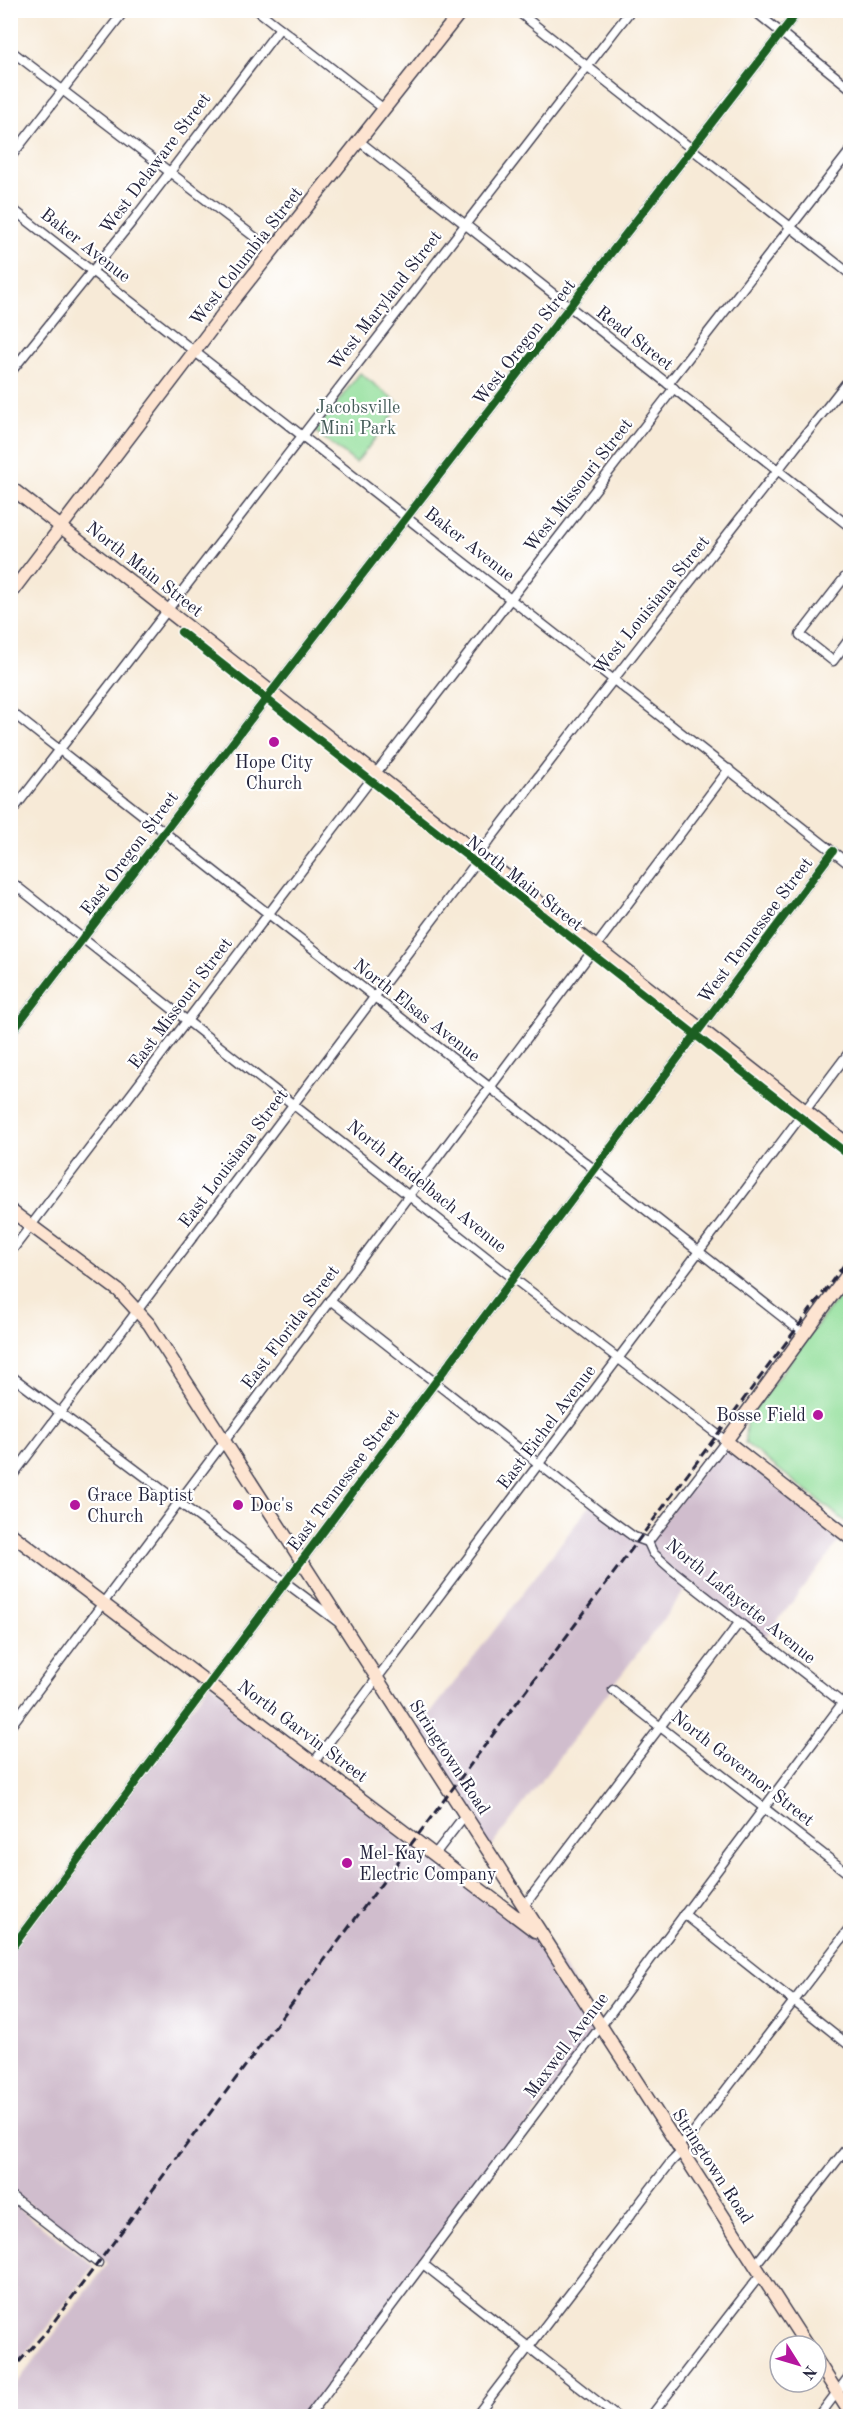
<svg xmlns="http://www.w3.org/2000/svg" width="861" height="2427" font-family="'Old Standard TT',serif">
  <rect width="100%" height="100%" fill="#fff"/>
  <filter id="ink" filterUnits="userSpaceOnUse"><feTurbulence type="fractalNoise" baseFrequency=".0167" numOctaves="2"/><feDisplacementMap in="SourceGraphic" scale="12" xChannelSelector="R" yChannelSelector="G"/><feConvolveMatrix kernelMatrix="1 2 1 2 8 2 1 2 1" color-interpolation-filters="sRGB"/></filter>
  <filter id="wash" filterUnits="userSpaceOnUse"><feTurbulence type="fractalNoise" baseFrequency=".008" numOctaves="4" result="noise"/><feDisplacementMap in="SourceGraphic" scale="24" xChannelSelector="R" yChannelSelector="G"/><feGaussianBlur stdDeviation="1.35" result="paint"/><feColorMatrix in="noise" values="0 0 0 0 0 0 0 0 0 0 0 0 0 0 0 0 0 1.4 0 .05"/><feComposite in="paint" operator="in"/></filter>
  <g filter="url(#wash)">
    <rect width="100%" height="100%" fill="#f7ead7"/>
    <g fill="#d0bdcd">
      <polygon points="726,1441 845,1534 762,1641 690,1584 488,1851 414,1735 591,1504 648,1541"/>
      <polygon points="210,1683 420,1833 544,1937 601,2026 309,2416 11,2416 10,2392 108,2263 11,2191 11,1950"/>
      <polygon points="10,2202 94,2266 11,2374 10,2374"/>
    </g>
    <g fill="#93df9b" stroke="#5a806b" stroke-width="1.5">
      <polygon points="360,373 401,405 356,463 315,431"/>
      <polygon points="850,1281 850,1525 745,1443 746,1420"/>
    </g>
  </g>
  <g filter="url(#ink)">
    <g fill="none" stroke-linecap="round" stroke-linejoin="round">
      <defs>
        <g id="street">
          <polyline points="257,10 384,109"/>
          <polyline points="516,10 850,274"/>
          <polyline points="753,10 850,88"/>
          <polyline points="10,50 273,251"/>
          <polyline points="359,141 850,527"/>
          <polyline points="10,158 125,10"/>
          <polyline points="10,207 850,865"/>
          <polyline points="10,373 131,223 280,28"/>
          <polyline points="668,384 850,151"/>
          <polyline points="850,576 845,577 800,635 833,661 850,638"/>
          <polyline points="10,711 804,1334"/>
          <polyline points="10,814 631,10"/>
          <polyline points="479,854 574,730 850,378"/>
          <polyline points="10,881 513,1278 726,1441 648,1542"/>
          <polyline points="10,1034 266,699 799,10"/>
          <polyline points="10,1253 376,773 674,388"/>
          <polyline points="330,1300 600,1512 634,1537 648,1542"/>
          <polyline points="10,1375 338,1622"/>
          <polyline points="10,1479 481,856"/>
          <polyline points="648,1542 653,1553 671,1569 850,1709"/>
          <polyline points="613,1690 850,1875"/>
          <polyline points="10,1727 729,769"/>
          <polyline points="314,1762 850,1051"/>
          <polyline points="435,1854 465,1815"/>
          <polyline points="524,1906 739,1623"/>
          <polyline points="684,1914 850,2046"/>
          <polyline points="10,1950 833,851"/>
          <polyline points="678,2144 689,2138 850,1928"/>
          <polyline points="10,2195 98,2263"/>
          <polyline points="423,2264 616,2416"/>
          <polyline points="755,2265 850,2144"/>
          <polyline points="309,2416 850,1693"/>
          <polyline points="476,2416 671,2162 680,2153 686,2157"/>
          <polyline points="651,2416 761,2274"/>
          <polyline points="819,2416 850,2375"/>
        </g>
        <g id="secondary">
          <polyline points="10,487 850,1146"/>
          <polyline points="10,594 232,302 462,10"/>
          <polyline points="10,1210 119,1291 149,1324 807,2346"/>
          <polyline points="850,1271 726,1441 850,1538"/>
          <polyline points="10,1533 535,1931"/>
          <polyline points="816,2359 850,2413"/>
        </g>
      </defs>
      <use href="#street" stroke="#424052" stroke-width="11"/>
      <use href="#secondary" stroke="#424052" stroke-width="15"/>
      <use href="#street" stroke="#fff" stroke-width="8"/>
      <use href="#secondary" stroke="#fde4d1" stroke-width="12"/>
      <polyline stroke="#22223b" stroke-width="3" stroke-dasharray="9 4.5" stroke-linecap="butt" points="10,2372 46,2332 98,2263 850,1257"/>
      <defs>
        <g id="cycleway">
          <polyline points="181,632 850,1156"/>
          <polyline points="10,1034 266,699 799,10"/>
          <polyline points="10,1950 833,851"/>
        </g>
      </defs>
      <use href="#cycleway" stroke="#fff" stroke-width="11"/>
      <use href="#cycleway" stroke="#1b5e20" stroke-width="8"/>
    </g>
  </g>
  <g fill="#b5179e" stroke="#fff" stroke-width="2">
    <circle cx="274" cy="742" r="6"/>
    <circle cx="818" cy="1415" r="6"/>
    <circle cx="75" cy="1505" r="6"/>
    <circle cx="238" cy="1505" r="6"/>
    <circle cx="347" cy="1863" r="6"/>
  </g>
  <g text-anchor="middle" stroke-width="4.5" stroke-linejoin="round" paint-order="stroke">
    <g font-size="18" fill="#22223b" stroke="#fff">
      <text transform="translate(155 163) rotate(-53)" y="6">West Delaware Street</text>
      <text transform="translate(86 245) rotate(38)" y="6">Baker Avenue</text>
      <text transform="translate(246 256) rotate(-52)" y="6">West Columbia Street</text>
      <text transform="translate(385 300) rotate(-52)" y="6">West Maryland Street</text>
      <text transform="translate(635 338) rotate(38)" y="6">Read Street</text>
      <text transform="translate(524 342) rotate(-52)" y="6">West Oregon Street</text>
      <text transform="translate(578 485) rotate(-52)" y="6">West Missouri Street</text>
      <text transform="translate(470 544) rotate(38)" y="6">Baker Avenue</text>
      <text transform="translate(145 569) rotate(38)" y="6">North Main Street</text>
      <text transform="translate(651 605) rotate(-51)" y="6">West Louisiana Street</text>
      <text transform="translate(129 853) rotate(-53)" y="6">East Oregon Street</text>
      <text transform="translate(525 883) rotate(38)" y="6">North Main Street</text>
      <text transform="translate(755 930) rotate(-53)" y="6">West Tennessee Street</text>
      <text transform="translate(180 1003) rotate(-53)" y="6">East Missouri Street</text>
      <text transform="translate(417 1010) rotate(38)" y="6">North Elsas Avenue</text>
      <text transform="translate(233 1158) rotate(-53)" y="6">East Louisiana Street</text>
      <text transform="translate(427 1186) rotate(39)" y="6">North Heidelbach Avenue</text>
      <text transform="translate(290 1327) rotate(-53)" y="6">East Florida Street</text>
      <text transform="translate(546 1427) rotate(-53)" y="6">East Eichel Avenue</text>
      <text transform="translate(343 1480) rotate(-53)" y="6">East Tennessee Street</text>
      <text transform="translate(741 1601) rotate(39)" y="6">North Lafayette Avenue</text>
      <text transform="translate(303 1731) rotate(37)" y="6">North Garvin Street</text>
      <text transform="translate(450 1757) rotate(57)" y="6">Stringtown Road</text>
      <text transform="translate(743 1768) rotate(38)" y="6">North Governor Street</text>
      <text transform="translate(566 2045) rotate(-53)" y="6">Maxwell Avenue</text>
      <text transform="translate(713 2166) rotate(57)" y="6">Stringtown Road</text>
    </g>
    <g font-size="18" fill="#445b58" stroke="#fff">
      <text x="358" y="413">Jacobsville<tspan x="358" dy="21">Mini Park</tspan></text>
    </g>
    <g font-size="18" fill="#22223b" stroke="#fff" text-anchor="start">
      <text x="274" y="768" text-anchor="middle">Hope City<tspan x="274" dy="21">Church</tspan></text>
      <text x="806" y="1421" text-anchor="end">Bosse Field</text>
      <text x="87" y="1501">Grace Baptist<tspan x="87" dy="21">Church</tspan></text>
      <text x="250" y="1511">Doc's</text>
      <text x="359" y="1859">Mel-Kay<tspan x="359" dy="21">Electric Company</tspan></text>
    </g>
  </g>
  <rect width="861" height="2427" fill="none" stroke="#fff" stroke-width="36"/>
  <g transform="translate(798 2364) rotate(127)"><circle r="28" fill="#ffffff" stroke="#a7a7b1" stroke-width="1.5"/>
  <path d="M0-4.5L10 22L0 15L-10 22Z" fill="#b5179e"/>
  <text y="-9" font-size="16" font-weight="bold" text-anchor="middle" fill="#22223b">N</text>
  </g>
</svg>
